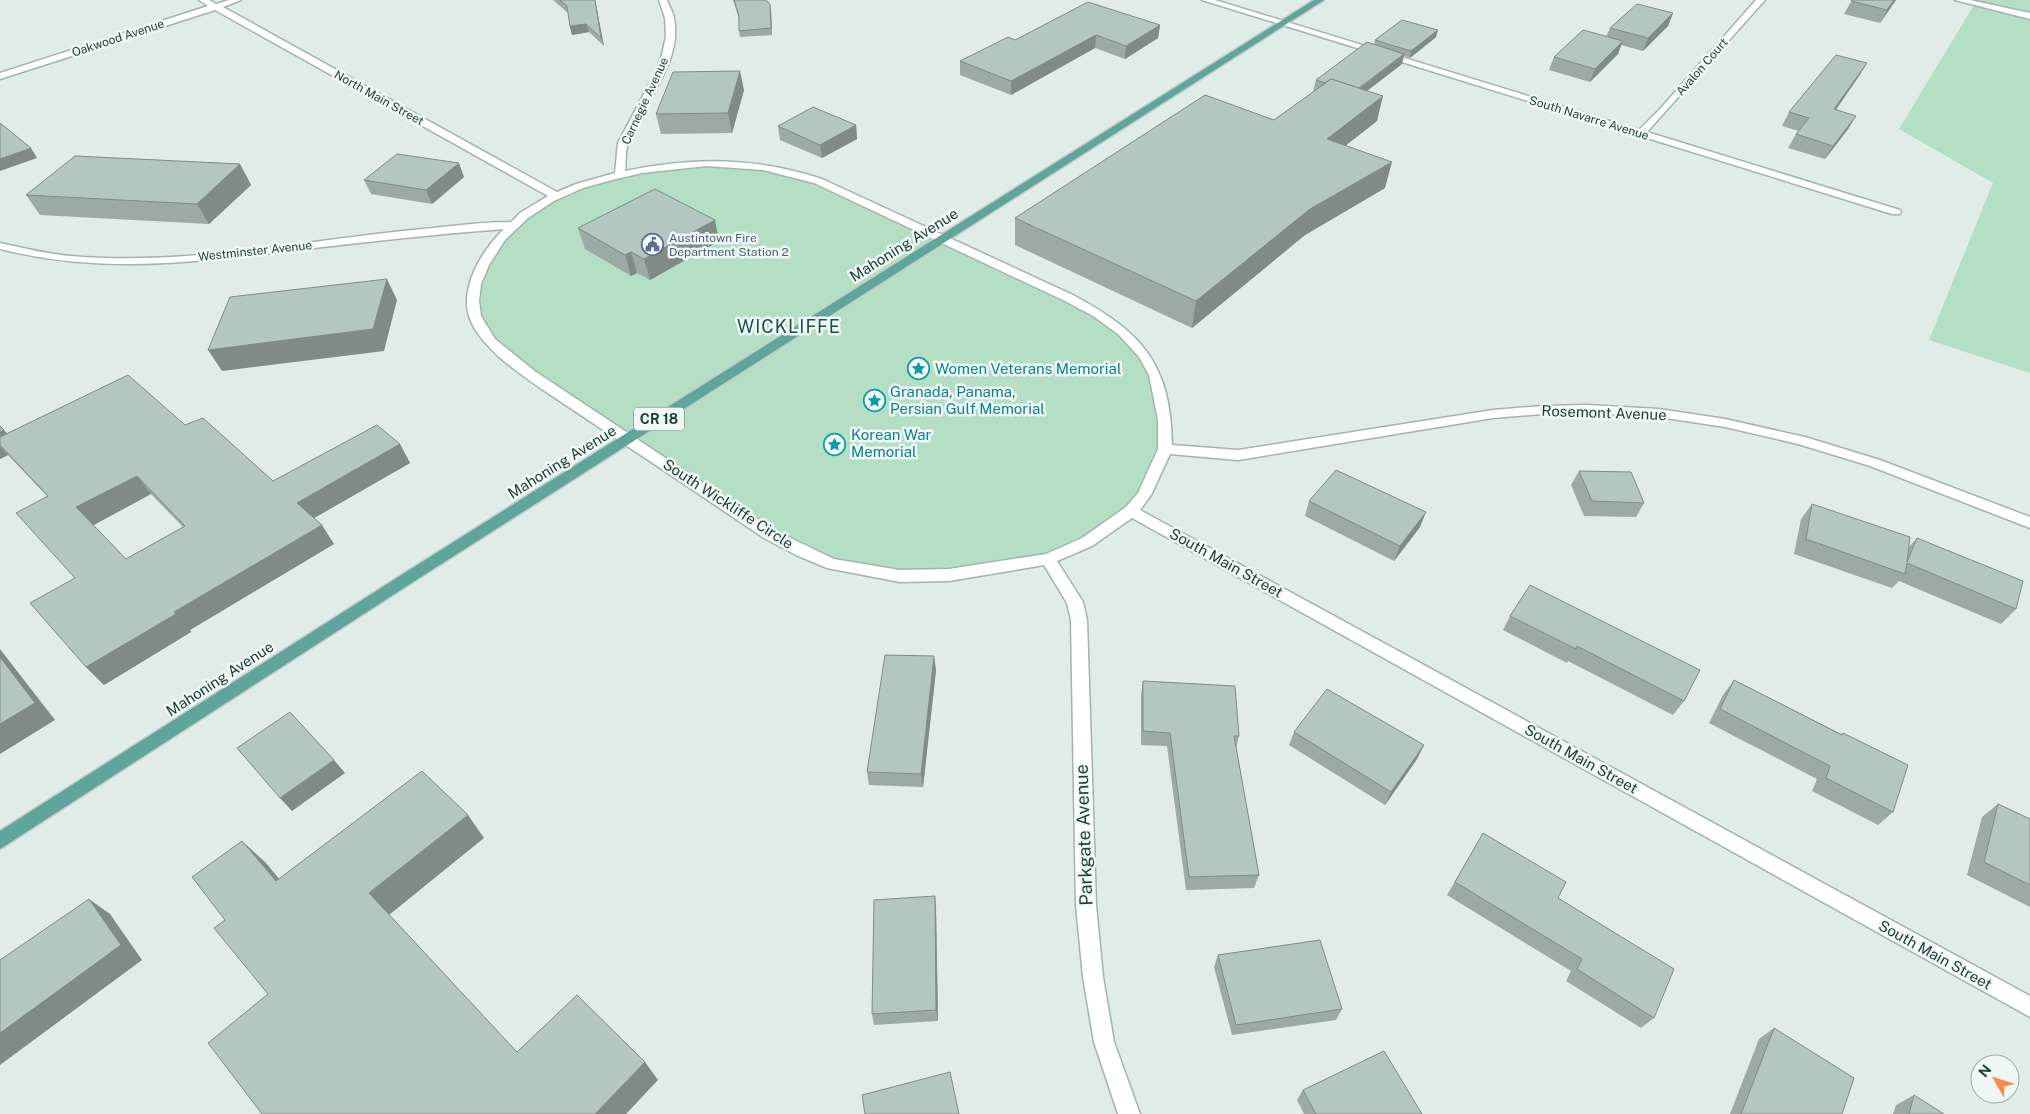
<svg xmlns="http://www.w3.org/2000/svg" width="2030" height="1114" font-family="'Public Sans',sans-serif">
  <rect width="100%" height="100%" fill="#dfece7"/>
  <g fill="#b5dfc5">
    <polygon points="1977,0 2030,0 2030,373 1929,340 1993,183 1899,129"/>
    <polygon points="706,163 789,171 1069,298 1122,331 1155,375 1165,449 1131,511 1048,559 900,576 801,551 531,375 478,325 476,280 488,256 541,203 620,173"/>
  </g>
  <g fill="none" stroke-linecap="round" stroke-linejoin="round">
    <defs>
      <g id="minor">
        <path d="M199,0H209L216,4L229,0H241L223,7L557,192L576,184L615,173L618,143L655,73L662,55L666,36L665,18L659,0H667C669,6 673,12 674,18C683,65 641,103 628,144C625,152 626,162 625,171C694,157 755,157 822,179L1073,295C1142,332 1171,364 1172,445L1238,450L1493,410L1543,406L1587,405L1659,409L1725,419L1805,437L1880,460L2030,517V528L1870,466L1798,444L1725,427L1659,417L1587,413L1543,414L1493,418L1238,460L1170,454L1151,495L1140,510L2030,996V1017L1132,518L1092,546L1057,561L1083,602L1087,620L1096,905L1103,977L1114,1042L1140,1114H1118L1094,1042L1083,977L1076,905L1071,620L1067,603L1044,565L949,581L900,582L827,568L796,555L764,538C708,500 653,463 597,426C564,403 528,382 498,356C487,345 474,332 469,316C460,286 483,249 504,229C435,234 366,242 297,250C193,262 104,275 0,249V243C23,248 47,254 71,256C182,266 302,241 413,230C445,227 479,222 511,222L520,213L548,196L215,10L0,79V73L208,6ZM706,166L763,170L814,183L1065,301L1093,316L1118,334L1139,357L1149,375L1158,420V449L1138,493L1126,507L1082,538L1046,554L949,569L900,570L834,559L774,530L536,372L495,339L481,316L479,301L481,284L489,265L505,240L528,218L554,201L583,188L612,180L642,173Z"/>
        <polygon points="1202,0 1215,0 1639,130 1660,109 1756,0 1765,0 1647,132 1900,210 1901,212 1900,214 1892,214"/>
        <polygon points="1955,0 1970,0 2030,13 2030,19"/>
      </g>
      <polygon id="primary" points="1314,0 1324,0 413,582 0,849 0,831 403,574"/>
    </defs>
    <use href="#minor" stroke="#a1b4af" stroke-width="3"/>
    <use href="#primary" stroke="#c0c9c7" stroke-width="3"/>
    <use href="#minor" fill="#fff" fill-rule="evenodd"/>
    <use href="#primary" fill="#5fa59a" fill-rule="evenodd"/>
  </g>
  <g fill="#9baaa5" fill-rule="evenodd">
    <polygon points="553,0 595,0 604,46 589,32 572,35 570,26 568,13"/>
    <polygon points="733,0 766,0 770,4 771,11 772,35 740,37 739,31 739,19"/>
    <polygon points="1852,0 1896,0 1880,23 1844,14"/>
    <polygon points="1673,13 1668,26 1643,51 1621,45 1618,54 1590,82 1549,70 1554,57 1606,37 1610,28"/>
    <polygon points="1160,25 1158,38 1125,59 1095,48 1011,95 960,75 960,61 1015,40"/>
    <polygon points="1436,37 1410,58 1404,56 1402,64 1367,91 1377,121 1346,145 1385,188 1305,235 1192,328 1015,245 1015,218 1274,120 1314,91 1313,91 1316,80 1374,44 1375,40"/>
    <polygon points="1867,63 1859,76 1836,110 1856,116 1848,129 1825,159 1788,148 1796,134 1799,131 1782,126 1789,112"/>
    <polygon points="744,90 732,133 661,134 656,114"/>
    <polygon points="856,125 857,139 822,158 780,140 778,126"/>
    <polygon points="240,164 251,185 209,224 40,215 26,195"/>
    <polygon points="464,177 432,204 371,194 364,180"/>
    <polygon points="578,228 719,241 650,280 637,273 631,276 585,249"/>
    <path d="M185,425L273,481L400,444L410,463L314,518L334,544L190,630L191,632L104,685L86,667L75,578L47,496L8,455L0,459V426L7,434ZM151,494L183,527L126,559L93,525Z"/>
    <polygon points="1579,471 1644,503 1636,517 1584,516 1571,485"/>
    <polygon points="1309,501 1420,527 1394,561 1305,516"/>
    <polygon points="1812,504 1908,548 1917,538 2016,609 2001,624 1899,581 1892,588 1794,554 1801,519"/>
    <polygon points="1530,585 1684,701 1673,715 1568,661 1567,663 1503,630 1510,616"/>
    <polygon points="936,670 923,787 869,785 867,772"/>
    <polygon points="1734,680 1841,734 1843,733 1893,812 1878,825 1812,791 1817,779 1709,723 1723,695"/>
    <polygon points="1143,681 1239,736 1236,748 1259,875 1254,888 1186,890 1167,746 1141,745 1141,695"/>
    <polygon points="1294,732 1424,745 1417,759 1385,805 1289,745"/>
    <polygon points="1998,804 2030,819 2030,907 1967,875 1982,817"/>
    <polygon points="1483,833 1558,898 1654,1018 1641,1028 1566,981 1571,971 1447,895"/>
    <polygon points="936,908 938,1021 874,1025 872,1014"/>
    <polygon points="1218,955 1342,1009 1336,1020 1232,1035 1214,967"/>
    <polygon points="1774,1028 1842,1114 1730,1114 1759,1039"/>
    <polygon points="1303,1090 1422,1114 1304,1114 1297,1100"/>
    <polygon points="1914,1095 1944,1114 1893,1114 1896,1105"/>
  </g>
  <g fill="#7e8b86">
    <polygon points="595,0 604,46 601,38"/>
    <polygon points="1894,0 1896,0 1880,23 1887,10"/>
    <polygon points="770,4 771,11 772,35 771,28"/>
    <polygon points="1673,13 1668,26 1643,51 1648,38"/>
    <polygon points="586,24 589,32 572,35 570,26"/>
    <polygon points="1160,25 1158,38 1125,59 1126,46"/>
    <polygon points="1438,30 1436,37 1410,58 1411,51"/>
    <polygon points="1096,35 1095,48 1011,95 1011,81"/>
    <polygon points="1623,41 1618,54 1590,82 1595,69"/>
    <polygon points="1404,54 1402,64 1351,103 1354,93"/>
    <polygon points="1867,63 1859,76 1826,123 1834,109"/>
    <polygon points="740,71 744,90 732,133 728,113"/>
    <polygon points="1383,96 1377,121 1322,164 1327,139"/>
    <polygon points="1856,116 1848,129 1825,159 1833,146"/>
    <polygon points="856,125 857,139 822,158 820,145"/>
    <polygon points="31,148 37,158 0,171 0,159"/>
    <polygon points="1392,162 1385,188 1305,235 1192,328 1196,301 1310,209"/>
    <polygon points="459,163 464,177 432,204 426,190"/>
    <polygon points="240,164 251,185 209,224 197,204"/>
    <polygon points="715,220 719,241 650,280 644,259"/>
    <polygon points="631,252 637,273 631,276 625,255"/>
    <polygon points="387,279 397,300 384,351 222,371 208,350"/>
    <polygon points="4,430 20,449 0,445 0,432"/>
    <polygon points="400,444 410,463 309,521 297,503"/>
    <polygon points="0,446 8,455 0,459"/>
    <polygon points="137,476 151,494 92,526 76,507"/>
    <polygon points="1426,512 1420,527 1394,561 1400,546"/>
    <polygon points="322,525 334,544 190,630 191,632 104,685 86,667 174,612"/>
    <polygon points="0,649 55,720 0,754"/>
    <polygon points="934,656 936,670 923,787 921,774"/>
    <polygon points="1424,745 1417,759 1385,805 1391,792"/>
    <polygon points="334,760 345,773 292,811 280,798"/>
    <polygon points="468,815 484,838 389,915 369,893"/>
    <polygon points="242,841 266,863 299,903 276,881"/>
    <polygon points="935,896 936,908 938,1021 936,1010"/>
    <polygon points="89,899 110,914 142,960 0,1065 0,1033"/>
    <polygon points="645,1062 658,1080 626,1114 595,1114"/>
  </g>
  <g fill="#b4c6c0" stroke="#7e8b86" fill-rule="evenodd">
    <polygon points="560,0 595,0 601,38 586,24 570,26 567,6"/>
    <polygon points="734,0 766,0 770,4 771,28 739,31 739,16"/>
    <polygon points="1852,0 1894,0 1887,10 1851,1"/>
    <polygon points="1088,2 1160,25 1126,46 1096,35 1011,81 960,61 1008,37 1015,40"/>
    <polygon points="1637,4 1673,13 1648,38 1610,28"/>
    <polygon points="1402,20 1438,30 1411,51 1375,40"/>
    <polygon points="1583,30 1623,41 1595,69 1554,57"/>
    <polygon points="1367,42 1404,54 1359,88 1331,79 1325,83 1316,80"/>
    <polygon points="1836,55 1867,63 1834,109 1856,116 1833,146 1796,134 1809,118 1789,112"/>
    <polygon points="740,71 728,113 656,114 673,72"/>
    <polygon points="1331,79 1383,96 1327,139 1392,162 1310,209 1196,301 1015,218 1205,95 1274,120"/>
    <polygon points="813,107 856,125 820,145 778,126"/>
    <polygon points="0,123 31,148 0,159"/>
    <polygon points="397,154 459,163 426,190 364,180"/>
    <polygon points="75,156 240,164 197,204 26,195"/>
    <polygon points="655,189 715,220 644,259 631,252 625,255 578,228"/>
    <polygon points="387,279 373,329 208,350 230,297"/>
    <path d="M128,375L185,425L203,418L273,481L377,425L400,444L297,503L322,525L174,612L176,614L86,667L30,603L75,578L16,513L48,496L0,445V437ZM137,476L185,526L126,559L76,507Z"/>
    <polygon points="0,426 4,430 0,432"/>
    <polygon points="1336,470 1426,512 1400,546 1309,501"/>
    <polygon points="1579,471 1631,472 1644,503 1592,501"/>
    <polygon points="1812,504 1910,537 1907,562 1917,538 2023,581 2016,609 1907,563 1905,574 1806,539"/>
    <polygon points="1530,585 1700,670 1684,701 1577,646 1576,649 1510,616"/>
    <polygon points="885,655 934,656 921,774 867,772"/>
    <polygon points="0,657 35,703 0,724"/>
    <polygon points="1734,680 1842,735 1843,733 1908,765 1893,812 1826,778 1830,766 1720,709"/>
    <polygon points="1143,681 1235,686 1239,736 1234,736 1259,875 1189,877 1170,733 1143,731"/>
    <polygon points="1327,689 1424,745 1391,792 1294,732"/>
    <polygon points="290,712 334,760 280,798 237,748"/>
    <polygon points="422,771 468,815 369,893 517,1052 577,995 645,1062 595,1114 262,1114 208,1043 268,994 214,928 225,920 192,877 242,841 276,881"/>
    <polygon points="1998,804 2030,819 2030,885 1984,862"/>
    <polygon points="1483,833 1566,882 1558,898 1674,969 1654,1018 1577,969 1582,959 1455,882"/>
    <polygon points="935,896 936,1010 872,1014 874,900"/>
    <polygon points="89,899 121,945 0,1033 0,960"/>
    <polygon points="1320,940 1342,1009 1236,1025 1218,955"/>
    <polygon points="1774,1028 1854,1078 1842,1114 1741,1114"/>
    <polygon points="1384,1051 1422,1114 1316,1114 1303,1090"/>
    <polygon points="950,1072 959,1114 865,1114 862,1095"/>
    <polygon points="1914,1095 1944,1114 1909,1114"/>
  </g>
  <defs>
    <symbol id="civic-ring" viewBox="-11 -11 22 22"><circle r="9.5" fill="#eff8f5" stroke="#5c6f8a" stroke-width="1.5"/><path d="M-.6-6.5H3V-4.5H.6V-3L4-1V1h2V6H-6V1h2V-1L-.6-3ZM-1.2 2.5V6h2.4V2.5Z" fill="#5c6f8a"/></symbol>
    <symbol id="sight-ring" viewBox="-11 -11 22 22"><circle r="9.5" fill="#eff8f5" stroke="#0f9aa8" stroke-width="1.5"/><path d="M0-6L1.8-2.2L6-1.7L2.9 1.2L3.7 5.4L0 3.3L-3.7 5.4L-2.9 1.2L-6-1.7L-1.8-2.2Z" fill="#0f9aa8"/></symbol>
  </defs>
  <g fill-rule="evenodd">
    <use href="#civic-ring" x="640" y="232" width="25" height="25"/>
    <use href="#sight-ring" x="906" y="356" width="25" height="25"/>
    <use href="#sight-ring" x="862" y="388" width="25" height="25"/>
    <use href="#sight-ring" x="822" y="432" width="25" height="25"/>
  </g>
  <g text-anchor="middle" stroke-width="5" stroke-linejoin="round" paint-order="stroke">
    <g font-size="12" fill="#1e3d38" stroke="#eff8f5">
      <text transform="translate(118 38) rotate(-18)" y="4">Oakwood Avenue</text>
      <text transform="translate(1702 67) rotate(-49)" y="4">Avalon Court</text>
      <text transform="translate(379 98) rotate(29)" y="4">North Main Street</text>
      <text transform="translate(645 101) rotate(-65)" y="4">Carnegie Avenue</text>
      <text transform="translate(1589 118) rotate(17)" y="4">South Navarre Avenue</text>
      <text transform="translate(255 251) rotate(-6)" y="4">Westminster Avenue</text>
    </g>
    <g font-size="12" fill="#4e5e75" stroke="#eff8f5" text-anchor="start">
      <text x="669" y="242">Austintown Fire<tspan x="669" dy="14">Department Station 2</tspan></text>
    </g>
    <rect fill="#eff8f5" stroke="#5d7571" stroke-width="1" x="634" y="407.5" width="50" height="23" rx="4"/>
    <g font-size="14" font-weight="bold" fill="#1e3d38">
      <text x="659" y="424">CR 18</text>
    </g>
    <g font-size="15" fill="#1e3d38" stroke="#eff8f5">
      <text transform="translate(904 245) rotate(-32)" y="5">Mahoning Avenue</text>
      <text transform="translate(1604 413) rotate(2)" y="5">Rosemont Avenue</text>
      <text transform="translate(562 462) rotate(-32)" y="5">Mahoning Avenue</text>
      <text transform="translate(728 504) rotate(33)" y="5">South Wickliffe Circle</text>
      <text transform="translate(1226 563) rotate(29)" y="5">South Main Street</text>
      <text transform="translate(220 679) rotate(-33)" y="5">Mahoning Avenue</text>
      <text transform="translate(1581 759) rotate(29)" y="5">South Main Street</text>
      <text transform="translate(1935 955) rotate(29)" y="5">South Main Street</text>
    </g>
    <g font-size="15" fill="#0d838f" stroke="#eff8f5" text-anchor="start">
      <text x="935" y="374">Women Veterans Memorial</text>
      <text x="890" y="397">Granada, Panama,<tspan x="890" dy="17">Persian Gulf Memorial</tspan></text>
      <text x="851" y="440">Korean War<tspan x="851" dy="17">Memorial</tspan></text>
    </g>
    <g font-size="18" letter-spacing="1" fill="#195049" stroke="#eff8f5">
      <text x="789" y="333">WICKLIFFE</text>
    </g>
    <g font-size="18" fill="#1e3d38" stroke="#eff8f5">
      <text transform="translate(1084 835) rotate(-92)" y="6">Parkgate Avenue</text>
    </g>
  </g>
  <g transform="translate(1995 1079) rotate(309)"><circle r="24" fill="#eff8f5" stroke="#9bada9"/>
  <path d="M0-4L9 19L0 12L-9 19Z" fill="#fe894a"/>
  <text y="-8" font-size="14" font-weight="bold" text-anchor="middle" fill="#1e3d38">N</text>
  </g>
</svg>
